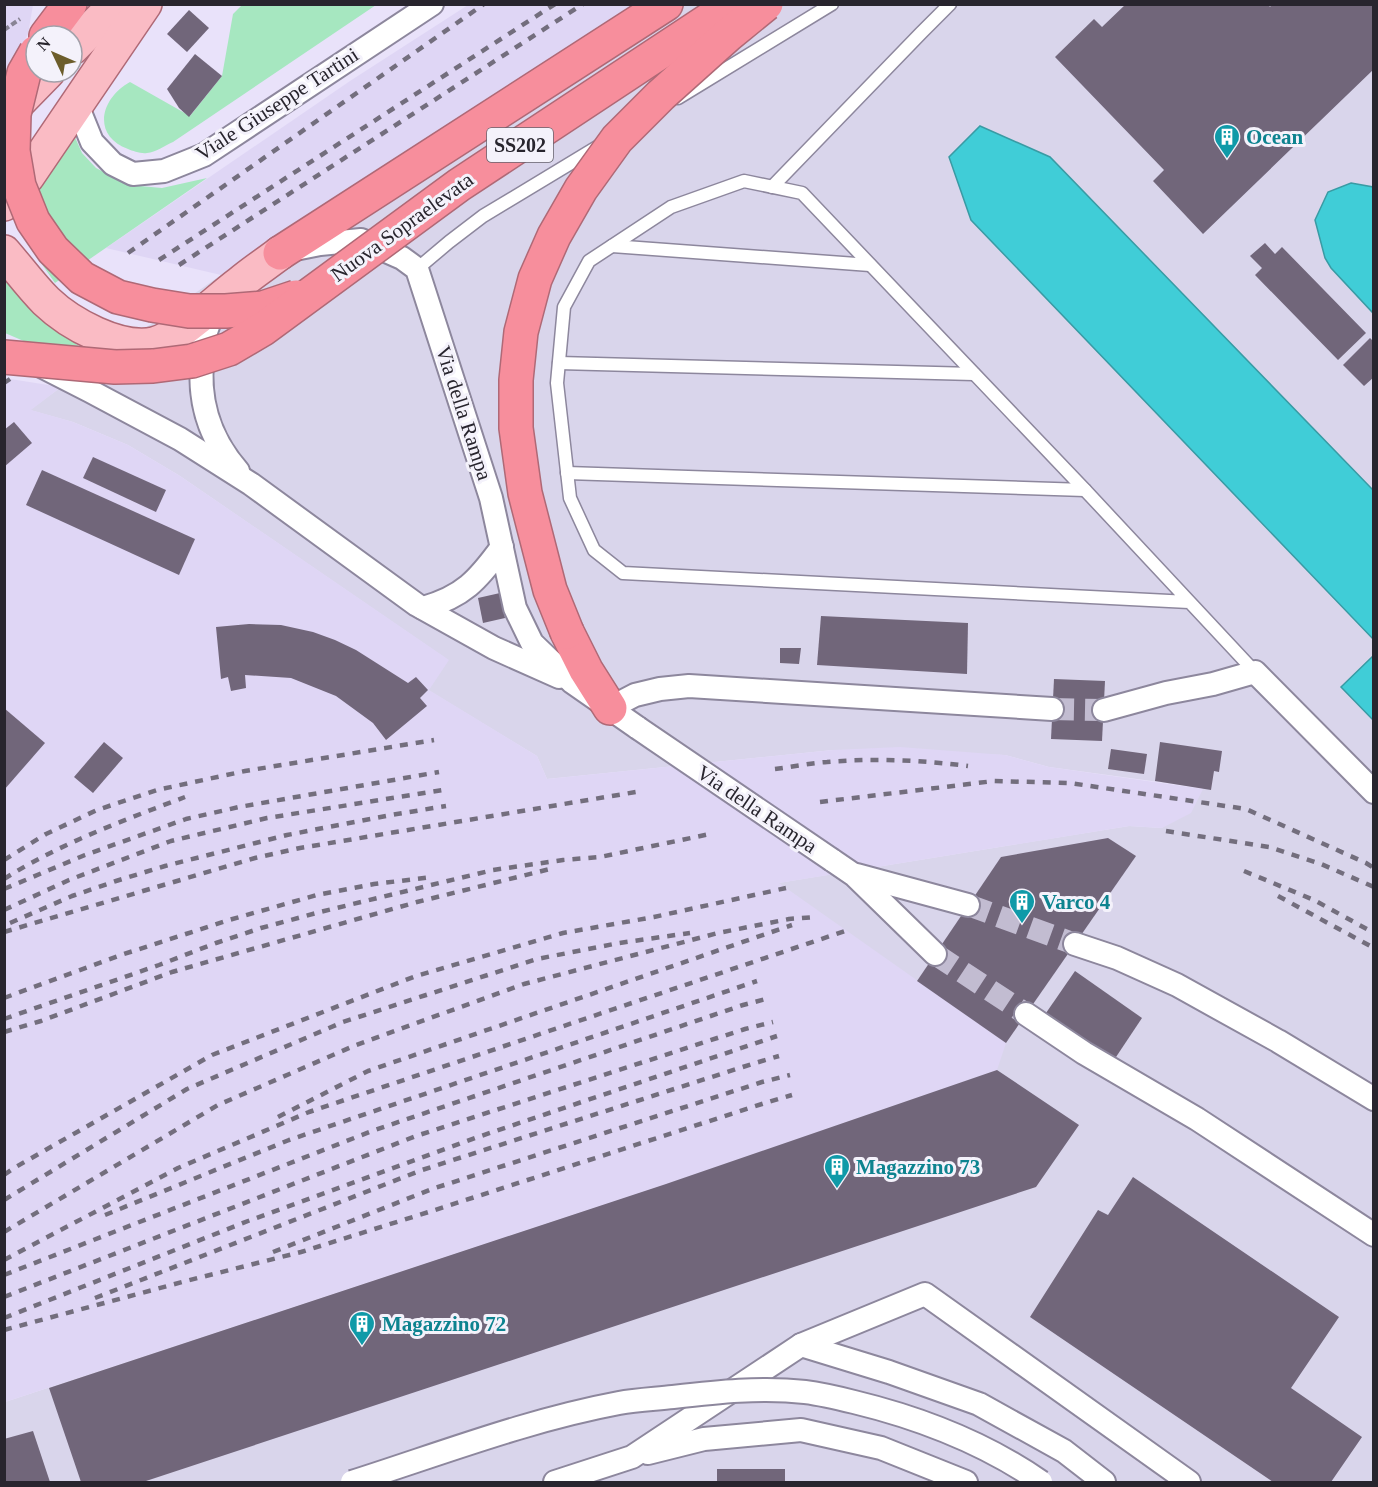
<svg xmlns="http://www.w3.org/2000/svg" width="1378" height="1487" font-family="'Times New Roman',serif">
  <rect width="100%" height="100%" fill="#e9e2fa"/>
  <polygon fill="#d9d5eb" points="635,5 1373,5 1373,187 1351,183 1325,259 1331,268 1374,313 1373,656 1341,687 1374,720 1373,1482 5,1482 5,1402 666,1184 845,931 778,883 1129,826 1162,828 1203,788 1049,767 1005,755 833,750 547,779 537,756 428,690 448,660 180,476 128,445 73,422 30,410 61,387 221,275"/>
  <g fill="#dfd6f5">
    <polygon points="5,5 33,5 28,34 13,63 5,71"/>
    <polygon points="468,5 635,5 221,275 106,248 350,81"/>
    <polygon points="4,378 61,387 31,410 73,422 128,445 180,476 449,660 429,690 537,756 547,779 833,750 900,747 1005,755 1049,767 1203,789 1191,813 1162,828 1129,826 779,883 1006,1043 997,1070 666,1184 5,1402"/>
  </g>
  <g fill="#a6e7c0">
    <path d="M242,5H376L173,142C164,146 156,152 147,153C141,154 133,151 128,149C91,135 101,98 130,82L190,116L222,76L233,14Z"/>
    <polygon points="74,135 82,153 96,168 129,185 162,188 207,178 55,283 41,263 34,244 28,202"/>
    <polygon points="4,277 44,321 80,347 96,353 40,348 5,333"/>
  </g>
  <g fill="#40cdd7" stroke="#399ba4" stroke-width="1.5">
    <polygon points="980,126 1050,157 1373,490 1373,639 971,220 949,157"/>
    <polygon points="1351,183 1373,187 1373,313 1331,268 1325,258 1315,220 1328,192"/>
    <polygon points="1373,656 1373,720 1341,687"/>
  </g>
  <g fill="#71667a">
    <polygon points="1126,4 1268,4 1270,7 1272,4 1374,4 1374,69 1203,234 1153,181 1164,170 1055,57 1094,19 1102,27"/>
    <polygon points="189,10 209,28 187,52 167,34"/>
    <polygon points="195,54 222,76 189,117 179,108 167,89"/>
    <polygon points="1265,243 1275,254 1282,247 1366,333 1338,360 1255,275 1262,268 1250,256"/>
    <polygon points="1370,338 1374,342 1374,377 1364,386 1343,365"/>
    <polygon points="14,422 32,443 4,467 4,430"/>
    <polygon points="93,457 166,490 156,512 83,478"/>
    <polygon points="42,470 195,539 179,575 26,505"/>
    <polygon points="500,593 505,618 483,623 478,598"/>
    <polygon points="821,616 968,623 967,674 817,665"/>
    <polygon points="249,624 281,625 313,632 335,640 356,650 408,683 416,677 428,690 420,698 427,706 386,740 373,723 336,696 291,678 245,675 246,688 231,691 228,677 221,679 216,627"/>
    <polygon points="780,648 801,648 799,664 780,663"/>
    <polygon points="1054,679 1105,681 1102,741 1051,739"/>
    <polygon points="4,708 45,743 4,790"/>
    <polygon points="104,742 123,758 93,793 74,777"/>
    <polygon points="1160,742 1222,751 1219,772 1214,771 1211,790 1155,781"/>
    <polygon points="1111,749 1147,754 1144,774 1108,769"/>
    <polygon points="1108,838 1136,856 1006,1043 917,981 1001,857"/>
    <polygon points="1075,971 1142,1018 1114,1060 1046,1013"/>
    <polygon points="997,1070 1079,1125 1036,1187 143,1482 81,1482 49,1388 666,1184"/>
    <polygon points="1133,1177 1339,1317 1291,1388 1362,1437 1331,1482 1273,1482 1030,1317 1098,1210 1108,1215"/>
    <polygon points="33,1431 50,1482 4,1482 4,1439"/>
    <rect x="717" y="1469" width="68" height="13"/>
  </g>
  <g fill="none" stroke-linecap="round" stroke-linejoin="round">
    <g stroke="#c2bcd1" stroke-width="22" stroke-dasharray="22 11" stroke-linecap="butt">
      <polyline points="1052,709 1104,710"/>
      <polyline points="968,905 1075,944"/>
      <polyline points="935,954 1026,1014"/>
    </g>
    <defs>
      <g id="lane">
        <polyline points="678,98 832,4"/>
        <polyline points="772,187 921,33 950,4"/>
        <polyline points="612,246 870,265"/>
        <polyline points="417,269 449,242 483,216 599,146"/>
        <polyline points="559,363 974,374"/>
        <polyline points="567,473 1085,490"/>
        <polyline points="1189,602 623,573 594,550 570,498 557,383 564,307 589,261 671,207 744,181 802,193 1085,490 1255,672"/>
      </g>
      <g id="street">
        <polyline points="77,105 92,142 113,164 133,174 164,171 204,155 432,4"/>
        <polyline points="295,249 320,244 361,240 402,258 417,269 491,498 515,608 532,643 559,669 572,682 638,728"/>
        <path d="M218,303C214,312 210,320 207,329C204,336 204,345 203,353C197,397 208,437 238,471"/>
        <polyline points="41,366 90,391 180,439 251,484 417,605 494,648 559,677"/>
        <path d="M423,608C463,597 478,580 502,547"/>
        <polyline points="610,708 635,695 660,689 689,686 1052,709"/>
        <polyline points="1104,710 1166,693 1213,684 1255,672 1374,792"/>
        <polyline points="832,860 854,875 935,954"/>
        <polyline points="857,875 968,905"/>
        <polyline points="1075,944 1117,958 1177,985 1278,1041 1374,1099"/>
        <polyline points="1026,1014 1084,1053 1197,1119 1374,1235"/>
        <polyline points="801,1345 889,1372 979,1404 1064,1451 1104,1482"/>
        <polyline points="648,1453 704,1439 801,1430 881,1448 966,1482"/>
        <polyline points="555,1482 632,1457 801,1345 925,1294 1189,1482"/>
      </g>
      <g id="primary">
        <polyline points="72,48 116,4"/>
        <polyline points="7,114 48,72"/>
        <polyline points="4,204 28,176 145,4"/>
        <path d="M4,252C18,268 31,286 46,301C70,324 119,351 154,344C180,337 217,300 240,283C253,272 267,263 280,253"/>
      </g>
      <g id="highway">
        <polyline points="46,36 70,4"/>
        <polyline points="280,253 666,4"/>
        <polyline points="567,632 586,670 610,708"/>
      </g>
    </defs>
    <use href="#lane" stroke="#8d879d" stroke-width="15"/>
    <use href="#street" stroke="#8d879d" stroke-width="26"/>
    <use href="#primary" stroke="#af6976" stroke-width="36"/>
    <use href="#highway" stroke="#af6976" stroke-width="36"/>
    <polyline stroke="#898495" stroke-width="4" stroke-dasharray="6 3" stroke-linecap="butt" points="4,30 20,19"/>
    <use href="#lane" stroke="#fff" stroke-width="12"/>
    <use href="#street" stroke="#fff" stroke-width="22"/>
    <use href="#primary" stroke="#fabbc4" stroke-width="33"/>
    <use href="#highway" stroke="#f78e9c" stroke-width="33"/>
    <g stroke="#736e7d" stroke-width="4.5" stroke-dasharray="8 8" stroke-linecap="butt">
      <polyline points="128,253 484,4"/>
      <polyline points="159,260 555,4"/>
      <polyline points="179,265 583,4"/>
      <polyline points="4,383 10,379"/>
      <path d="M775,769C792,767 810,763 827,762C874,758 921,760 968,766"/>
      <polyline points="820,802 994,781 1070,783 1246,809 1366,863 1374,868"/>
      <polyline points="1166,831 1269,847 1321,864 1374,887"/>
      <polyline points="4,860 46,834 97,810 157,790 245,771 434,740"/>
      <polyline points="1244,871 1314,900 1374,933"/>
      <path d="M4,879C61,843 122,821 185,797"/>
      <polyline points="4,889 85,855 186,819 239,807 439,772"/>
      <polyline points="1278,896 1374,948"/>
      <polyline points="4,910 69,880 171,841 267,818 443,790"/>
      <polyline points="10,923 72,896 116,881 165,866 287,835 391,815 446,806"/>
      <polyline points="4,932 255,858 300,848 642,791"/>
      <polyline points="4,998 121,955 229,920 317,895 374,884 433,877"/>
      <polyline points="4,1019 159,965 216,943 261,928 320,912 493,870 563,860 600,857 710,834"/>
      <polyline points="4,1032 41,1021 172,972 417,902 550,869"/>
      <polyline points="278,1117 368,1071 792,925"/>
      <polyline points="4,1175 14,1168 212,1055 416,976 563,933 654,917 786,888"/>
      <polyline points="4,1200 187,1089 343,1022 537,959 619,943 690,933"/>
      <polyline points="105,1215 289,1140 757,981"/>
      <polyline points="4,1232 218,1105 356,1045 524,984 718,933 789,919 815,917"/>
      <polyline points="273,1252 432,1189 762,1082 790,1075"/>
      <polyline points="4,1260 178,1168 309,1112 845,931"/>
      <polyline points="4,1275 372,1131 743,1005 766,999"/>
      <polyline points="4,1297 416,1136 745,1029 773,1022"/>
      <polyline points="95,1298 422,1170 752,1064 779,1056"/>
      <polyline points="4,1318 248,1221 478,1137 777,1036"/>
      <polyline points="4,1330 186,1281 301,1252 435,1210 765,1103 792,1095"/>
    </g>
    <defs>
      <g id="street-bridge">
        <polyline points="638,728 832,860"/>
        <path d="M352,1482C440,1454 528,1420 619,1403C636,1400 655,1399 673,1397C717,1392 761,1387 805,1392C821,1394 838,1398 854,1402C920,1418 985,1443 1041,1482"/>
      </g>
      <g id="highway-bridge">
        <polyline points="36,52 24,73 14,114 13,151 19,186 33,221 53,250 82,278 118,297 152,305 189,311 226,311 263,308 296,297"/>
        <polyline points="4,357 115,367 153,366 192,361 229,349 263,329 459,185 733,4"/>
        <polyline points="567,632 550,590 525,493 516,428 516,380 521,332 535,279 554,236 581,189 617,139 661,95 728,35 766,4"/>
      </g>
    </defs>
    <use href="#street-bridge" stroke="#8d879d" stroke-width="26" stroke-linecap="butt"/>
    <use href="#highway-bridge" stroke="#af6976" stroke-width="36" stroke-linecap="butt"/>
    <use href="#street-bridge" stroke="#fff" stroke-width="22"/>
    <use href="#highway-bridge" stroke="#f78e9c" stroke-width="33"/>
  </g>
  <defs>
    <symbol id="building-pin" viewBox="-11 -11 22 30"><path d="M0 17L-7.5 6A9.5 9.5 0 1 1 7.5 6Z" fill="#0f9aa8" stroke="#f4f2fb"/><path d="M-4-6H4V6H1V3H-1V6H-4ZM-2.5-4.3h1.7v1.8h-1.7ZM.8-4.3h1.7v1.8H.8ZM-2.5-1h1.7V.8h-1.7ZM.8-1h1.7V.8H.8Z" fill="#fff"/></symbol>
  </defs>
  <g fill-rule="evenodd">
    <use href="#building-pin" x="1212" y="122" width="30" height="40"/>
    <use href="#building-pin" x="1007" y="887" width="30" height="40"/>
    <use href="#building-pin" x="822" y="1152" width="30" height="40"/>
    <use href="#building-pin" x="347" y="1309" width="30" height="40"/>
  </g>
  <g text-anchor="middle" stroke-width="6" stroke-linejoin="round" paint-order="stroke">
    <rect fill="#f4f2fb" stroke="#65626c" stroke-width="1.5" x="487" y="128" width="66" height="34" rx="4.5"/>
    <g font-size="20" font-weight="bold" fill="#28252e">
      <text x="520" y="152">SS202</text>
    </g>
    <g font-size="21" fill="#28252e" stroke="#f4f2fb">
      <text transform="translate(277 104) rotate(-33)" y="7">Viale Giuseppe Tartini</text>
      <text transform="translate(402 227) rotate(-36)" y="7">Nuova Sopraelevata</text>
      <text transform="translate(464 413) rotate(72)" y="7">Via della Rampa</text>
      <text transform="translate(757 809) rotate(34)" y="7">Via della Rampa</text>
    </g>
    <g font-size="21" font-weight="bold" fill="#0d838f" stroke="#f4f2fb" text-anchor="start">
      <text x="1246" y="144">Ocean</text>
      <text x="1042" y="909">Varco 4</text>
      <text x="856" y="1174">Magazzino 73</text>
      <text x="382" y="1331">Magazzino 72</text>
    </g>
  </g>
  <rect width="1378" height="1487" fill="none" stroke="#28252e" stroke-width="12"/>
  <g transform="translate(54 54) rotate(314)"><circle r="28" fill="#f4f2fb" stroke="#a2a0a9" stroke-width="1.5"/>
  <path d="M0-4.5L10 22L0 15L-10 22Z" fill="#6c5d2b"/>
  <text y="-9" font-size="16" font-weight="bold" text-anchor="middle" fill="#28252e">N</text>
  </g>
</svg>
